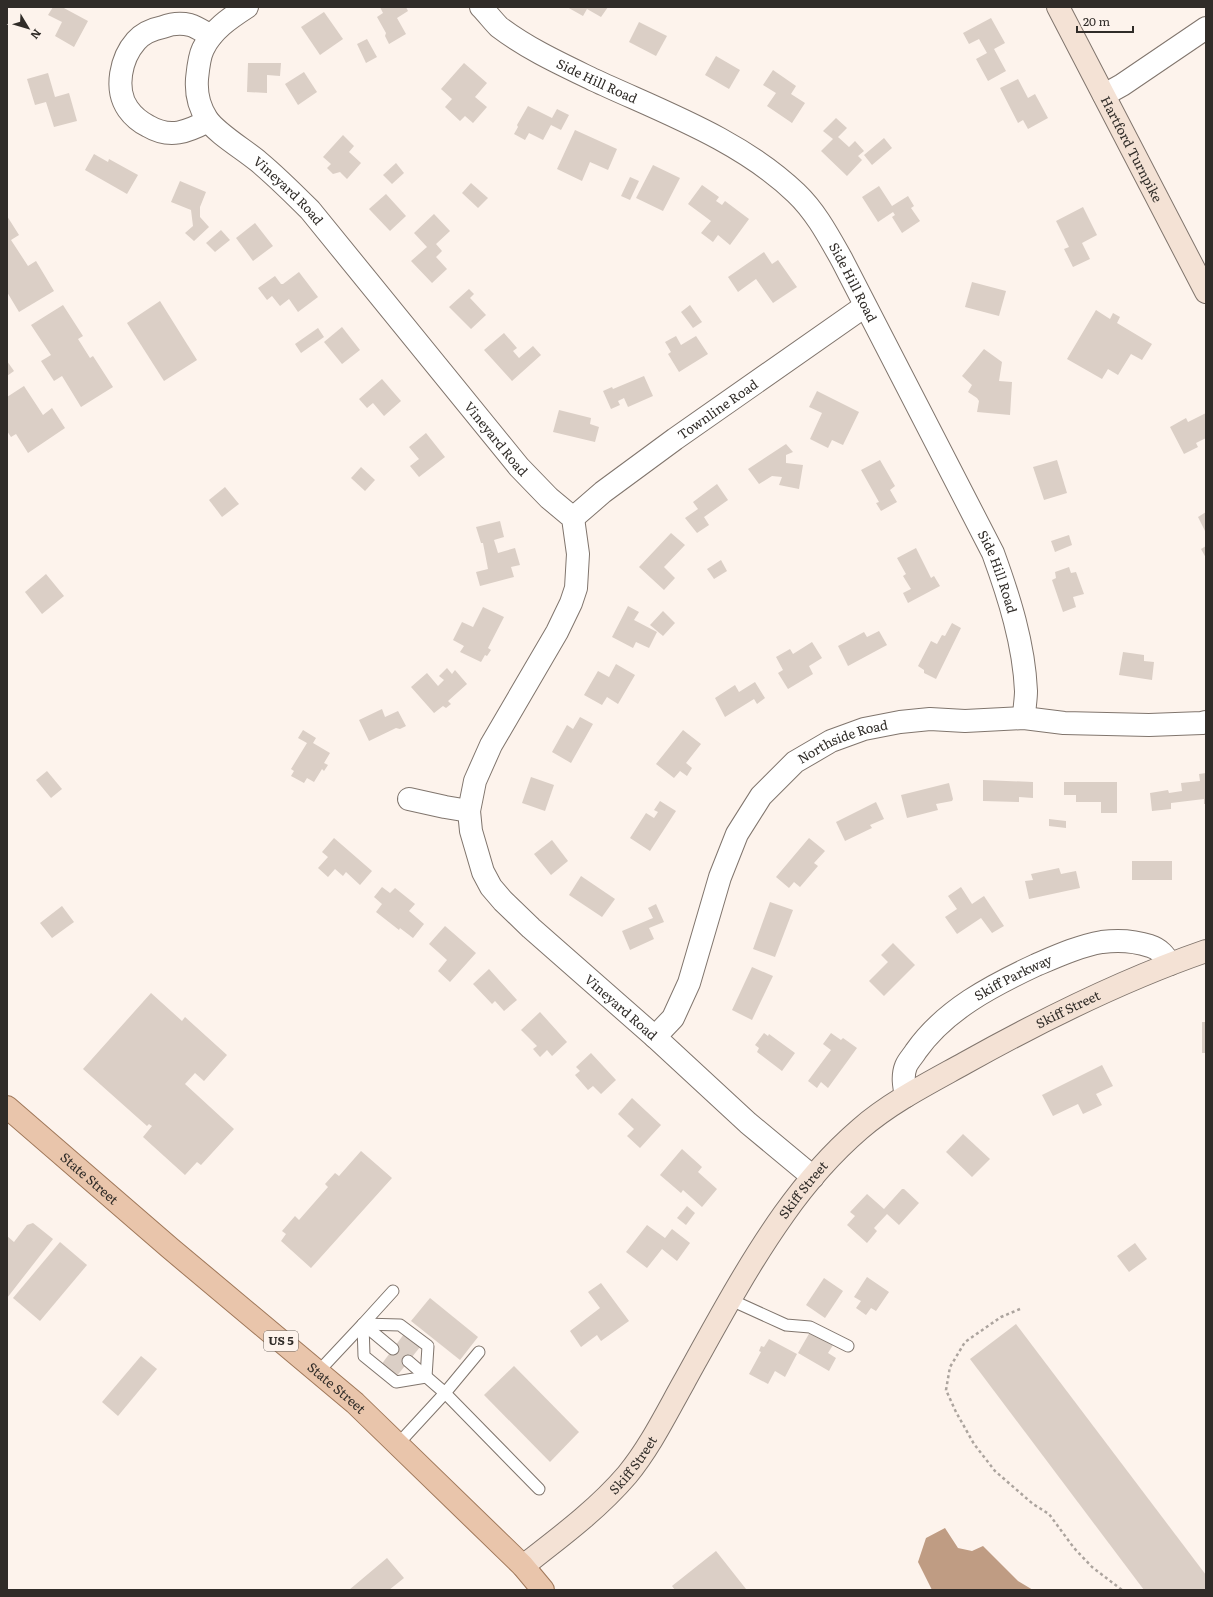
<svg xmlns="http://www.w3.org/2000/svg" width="1213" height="1597" font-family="Literata,serif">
  <rect width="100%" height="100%" fill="#fdf3ec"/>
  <polygon fill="#bf9c83" points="945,1528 958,1548 972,1551 983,1546 1018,1581 1033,1590 932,1590 918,1562 926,1538"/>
  <g fill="#dbcfc6">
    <polygon points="53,7 62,7 88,21 74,47 55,36 62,22 48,15"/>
    <polygon points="380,7 406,7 408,11 397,18 406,34 389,44 385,36 386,33 377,17 383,13"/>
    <polygon points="567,7 608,7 601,17 587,9 583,16"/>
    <polygon points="324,12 343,39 320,55 301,27"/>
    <polygon points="991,18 1005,43 994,49 1006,71 988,81 976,59 987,53 979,39 969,44 963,33"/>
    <polygon points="639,22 667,36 656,56 629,42"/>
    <polygon points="367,39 377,57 366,63 357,44"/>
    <polygon points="716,56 740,70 729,89 705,75"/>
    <polygon points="248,63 281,63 280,76 267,75 267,93 247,92"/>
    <polygon points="464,63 487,83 475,97 487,107 473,123 465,116 460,121 445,107 452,99 441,89"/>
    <polygon points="773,70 796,86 791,94 805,103 792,123 767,106 776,93 763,85"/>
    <polygon points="304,72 317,92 298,105 285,84"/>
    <polygon points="48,73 55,97 69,93 77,121 54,127 46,102 35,105 27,79"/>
    <polygon points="1018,79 1028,98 1035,94 1048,118 1028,129 1023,120 1018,123 1000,88"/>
    <polygon points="528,106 552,118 557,109 569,115 561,130 551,125 543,140 529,133 525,140 514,134 518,127 517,125"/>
    <polygon points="836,118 847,128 838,137 849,147 855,141 864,151 858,156 862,160 847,176 821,151 833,139 823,131"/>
    <polygon points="575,130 617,149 608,170 590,162 582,181 557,169"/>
    <polygon points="343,135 354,146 349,152 361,163 347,179 340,172 333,174 327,168 331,164 323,157"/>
    <polygon points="884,138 892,148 872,165 864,155"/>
    <polygon points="94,154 108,162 109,159 138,175 127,194 85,170"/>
    <polygon points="396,163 404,173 392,184 383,175"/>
    <polygon points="653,165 680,178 663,211 636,198"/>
    <polygon points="630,177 639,181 630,200 621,196"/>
    <polygon points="180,181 206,192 200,207 200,217 209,227 194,241 185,233 193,226 191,210 171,202"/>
    <polygon points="471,183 488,198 478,208 462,193"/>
    <polygon points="702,185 719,197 716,201 722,205 725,201 749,219 730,245 718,235 713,242 701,233 711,221 688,204"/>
    <polygon points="879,186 892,206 908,196 914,206 911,208 920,221 902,233 892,217 895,215 893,212 878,222 862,197"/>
    <polygon points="386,194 406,216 390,231 369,209"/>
    <polygon points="1083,207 1097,235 1082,243 1090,259 1073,267 1064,249 1069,247 1056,221"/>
    <polygon points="434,214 450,231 436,244 442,251 436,257 447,269 432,283 411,261 427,247 414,233"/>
    <polygon points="7,216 19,235 11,240 28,266 36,261 54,291 19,312 7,292"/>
    <polygon points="255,223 273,246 253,261 236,238"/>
    <polygon points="221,230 230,240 215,252 206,243"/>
    <polygon points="764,252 772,264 778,260 797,287 773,303 756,279 738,292 728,277"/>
    <polygon points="299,272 318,297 298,312 289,299 280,306 272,296 267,300 258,288 275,276 281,284 283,284"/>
    <polygon points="972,282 1006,291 999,316 965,307"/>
    <polygon points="469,289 474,294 470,298 486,315 471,329 449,307"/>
    <polygon points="160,301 197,360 164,381 127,323"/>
    <polygon points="63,305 83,336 78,339 90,358 93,356 113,387 81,407 62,376 54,381 41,361 51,355 31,325"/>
    <polygon points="690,305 702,322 693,328 681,312"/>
    <polygon points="1096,310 1110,319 1113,313 1120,317 1117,323 1152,344 1142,360 1131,354 1118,375 1108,369 1102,379 1067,359"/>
    <polygon points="342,327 360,350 342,364 324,342"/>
    <polygon points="318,328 324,337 301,353 295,344"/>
    <polygon points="504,333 517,348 513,351 519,358 533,346 541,355 512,381 484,350"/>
    <polygon points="676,336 681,345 696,336 708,354 679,372 668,354 671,352 665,342"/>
    <polygon points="984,349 1002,362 999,381 1012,382 1010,415 977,412 979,401 977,398 968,392 972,385 962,376"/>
    <polygon points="7,361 14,371 7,376"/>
    <polygon points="644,376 653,396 628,407 624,398 618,401 620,405 611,409 603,391 612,387 613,389"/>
    <polygon points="382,379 401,401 384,416 373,403 367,408 359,399"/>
    <polygon points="24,386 43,415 52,408 65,428 28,453 16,434 11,437 7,431 7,397"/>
    <polygon points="817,391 859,412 843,445 832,440 828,448 810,439 822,413 809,407"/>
    <polygon points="559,410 591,418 590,424 599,427 595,442 553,432"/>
    <polygon points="1206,413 1206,438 1196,443 1198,447 1184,454 1170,427 1186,418 1188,422"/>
    <polygon points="426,433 445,457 419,477 410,466 419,459 409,447"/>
    <polygon points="786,444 793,452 786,455 786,463 803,465 799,489 779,485 782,477 772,476 759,484 748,469"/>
    <polygon points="880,460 895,486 890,490 897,502 881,511 876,503 879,502 861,470"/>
    <polygon points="1057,460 1067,493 1044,500 1033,467"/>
    <polygon points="361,467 375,480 365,491 351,478"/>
    <polygon points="717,484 728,500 704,517 709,525 697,533 685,518 698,509 693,502"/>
    <polygon points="225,487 239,504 222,517 209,500"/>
    <polygon points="1206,512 1206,533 1198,517"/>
    <polygon points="500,521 504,537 494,540 498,553 515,548 520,565 511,567 514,577 480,586 476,572 488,569 483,543 481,543 476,527"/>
    <polygon points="671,533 685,545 664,567 675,578 664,590 639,567"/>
    <polygon points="1069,535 1072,545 1055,552 1051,541"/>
    <polygon points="1206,546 1206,558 1201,549"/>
    <polygon points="916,548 931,578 934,576 940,586 908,603 903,593 911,589 903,576 906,574 897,558"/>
    <polygon points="721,560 727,571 714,579 707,569"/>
    <polygon points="1069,567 1071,573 1076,572 1084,594 1073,597 1076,607 1063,612 1052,580 1056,578 1055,572"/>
    <polygon points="46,574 64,596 42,614 25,592"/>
    <polygon points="628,606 639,612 634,620 657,632 649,648 636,642 633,648 612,637"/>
    <polygon points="483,607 504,617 488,648 491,650 487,656 485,655 481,662 460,652 464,646 453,640 462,622 473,627"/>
    <polygon points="663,611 675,623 663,636 650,625"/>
    <polygon points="952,623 961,628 936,679 924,673 924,670 918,666 931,641 937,644 942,635 945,636"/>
    <polygon points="879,631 887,645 848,666 838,646 864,632 867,637"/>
    <polygon points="812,642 822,658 809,666 813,674 788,689 778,673 783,670 776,657 790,649 793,654"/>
    <polygon points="1123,652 1144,655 1144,661 1154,662 1152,680 1119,675"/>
    <polygon points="616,664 635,675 618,704 607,697 602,705 584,695 598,671 609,677"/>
    <polygon points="447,668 452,674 455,670 467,684 448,701 451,704 446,708 443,706 434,713 411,687 427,673 438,686 444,680 439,676"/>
    <polygon points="755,682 765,698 757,704 754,699 725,717 715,698 735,685 739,692"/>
    <polygon points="382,709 385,717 398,711 406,726 400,729 396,728 369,741 359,720"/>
    <polygon points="580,717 593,724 571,763 552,752 567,725 573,729"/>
    <polygon points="303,730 316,738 313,743 330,753 324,763 328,765 324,771 322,769 314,782 307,778 304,783 291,776 294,771 291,769 307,743 298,738"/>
    <polygon points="683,730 701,744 686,763 692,768 687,776 680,771 674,778 656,764"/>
    <polygon points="47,771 62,789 51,798 36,780"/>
    <polygon points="1206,773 1206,804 1204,804 1204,799 1171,803 1171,809 1152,811 1150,793 1168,790 1169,793 1182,791 1181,783 1200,781 1199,774"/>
    <polygon points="531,777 554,785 545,811 522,803"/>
    <polygon points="983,780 1033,782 1033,798 1019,797 1019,802 983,801"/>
    <polygon points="1064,782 1117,782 1117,813 1101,813 1101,802 1076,802 1076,795 1064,795"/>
    <polygon points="949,783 953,799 952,801 936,804 938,810 907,818 901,795"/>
    <polygon points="660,801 676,811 650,851 630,838 646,813 654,818 658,812 654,810"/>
    <polygon points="876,802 884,819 870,825 872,828 845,841 836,822"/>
    <polygon points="1049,819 1066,821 1066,828 1049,826"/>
    <polygon points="334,838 372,871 360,885 346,872 343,876 335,869 328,877 318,868 328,857 322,852"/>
    <polygon points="809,838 825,851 814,863 818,866 800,887 794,882 789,888 776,877"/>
    <polygon points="552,840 568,861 551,875 534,854"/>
    <rect x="1132" y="861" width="40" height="19"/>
    <polygon points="1059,868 1061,874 1076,871 1080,888 1029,899 1025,881 1033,880 1031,874"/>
    <polygon points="581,876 615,899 602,917 569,895"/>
    <polygon points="382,887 390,893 395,888 415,904 409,911 424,924 413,938 400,928 399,930 376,912 382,904 374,897"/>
    <polygon points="961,887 972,904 984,896 1004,926 992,933 981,918 957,934 945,917 957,909 948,896"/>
    <polygon points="770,902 793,910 775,957 753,949"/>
    <polygon points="656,904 664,922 649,928 654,939 630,950 622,931 653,918 648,908"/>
    <polygon points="62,906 74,922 52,938 40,923"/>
    <polygon points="445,926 476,953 450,982 438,971 447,960 429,944"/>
    <polygon points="893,943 915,965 884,996 869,981 888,962 881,955"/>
    <polygon points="752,967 773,976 752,1020 732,1010"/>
    <polygon points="489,969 517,1000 504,1011 495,1001 492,1004 473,984"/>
    <polygon points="151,993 182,1021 185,1017 227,1055 204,1081 195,1073 185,1084 234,1129 201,1165 197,1162 185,1175 143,1137 152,1126 149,1124 147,1126 83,1069"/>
    <polygon points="540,1012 567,1042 552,1056 547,1050 540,1057 533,1049 537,1046 521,1030"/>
    <rect x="1202" y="1022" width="4" height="31"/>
    <polygon points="764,1033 768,1036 769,1034 795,1053 782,1071 757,1052 759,1048 755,1045"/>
    <polygon points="831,1033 841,1040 843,1038 857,1048 828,1088 821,1082 817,1088 808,1081 831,1050 823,1044"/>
    <polygon points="591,1053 616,1080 601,1094 593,1086 588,1090 575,1075 580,1071 576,1067"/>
    <polygon points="1102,1065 1113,1086 1096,1094 1102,1105 1083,1114 1078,1104 1053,1116 1042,1095"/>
    <polygon points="632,1098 661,1125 640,1148 627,1136 634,1129 618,1114"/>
    <polygon points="963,1134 990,1159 972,1177 946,1152"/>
    <polygon points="682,1149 702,1167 698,1172 717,1189 702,1207 683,1190 681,1193 660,1175"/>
    <polygon points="361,1151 392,1178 311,1268 281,1241 286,1234 282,1231 295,1216 299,1220 328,1187 325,1184 335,1173 339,1176"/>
    <polygon points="902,1189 904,1189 919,1203 899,1225 887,1214 874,1228 877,1231 867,1243 847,1225 855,1216 850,1212 867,1194 884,1209"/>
    <polygon points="687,1206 695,1213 686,1225 677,1218"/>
    <polygon points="33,1223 53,1239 7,1298 7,1236 14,1242 27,1225"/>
    <polygon points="647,1225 665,1238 672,1229 690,1243 677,1261 662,1249 647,1268 626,1252"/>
    <polygon points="60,1242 87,1265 40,1321 13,1298"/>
    <polygon points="1135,1243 1147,1259 1129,1272 1117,1256"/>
    <polygon points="867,1277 889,1292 876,1311 871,1308 866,1315 856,1308 861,1301 854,1297"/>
    <polygon points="824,1278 843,1291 825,1318 806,1305"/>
    <polygon points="601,1283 629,1321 601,1341 597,1335 581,1347 570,1331 600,1308 588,1292"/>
    <polygon points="430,1298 478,1337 460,1360 411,1321"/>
    <polygon points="1016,1324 1206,1575 1206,1590 1144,1590 970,1359"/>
    <polygon points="810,1332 833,1345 828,1353 836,1358 829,1371 798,1353"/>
    <polygon points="404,1334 420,1347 396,1377 381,1365"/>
    <polygon points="769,1339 797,1354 785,1377 775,1371 768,1384 749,1374 761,1352 759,1351 761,1346 764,1347"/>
    <polygon points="141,1356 157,1369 118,1416 102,1402"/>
    <polygon points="514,1366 579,1432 550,1462 484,1395"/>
    <polygon points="716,1551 746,1589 745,1590 675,1590 672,1586"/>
    <polygon points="387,1558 404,1578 389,1590 349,1590"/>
  </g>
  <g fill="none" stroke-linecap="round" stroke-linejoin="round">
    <defs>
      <g id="service">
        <polyline points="731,1300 786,1325 810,1327 848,1346"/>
        <polygon points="363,1324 400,1325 428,1346 426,1377 396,1382 364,1356"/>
        <polyline points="363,1324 393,1291"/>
        <polyline points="408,1361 445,1393 479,1352"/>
        <polyline points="318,1372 363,1324 393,1349"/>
        <polyline points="398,1444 445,1393 539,1489"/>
      </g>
      <g id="minor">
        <path id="s1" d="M247,7C230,18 212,30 203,49C199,57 198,69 197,79C196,93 199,107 207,119C216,133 245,150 259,162C277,177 294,194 310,210L519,467L549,498L573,518L578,554L576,588L571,603L557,632L491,745L475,781L469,811L471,831L483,872L491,887L503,901L531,928L655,1037L748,1123L813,1177"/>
        <path id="s2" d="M481,7C487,13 493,21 499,27C528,49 561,64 594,80C663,112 741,140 796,193C816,212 829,237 842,260L993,553C1009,597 1024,644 1026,691C1026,700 1024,709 1024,718"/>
        <polyline points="1104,95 1122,85 1206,28"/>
        <path d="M208,121C187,132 170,139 148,126C140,122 133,116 128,109C114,89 121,58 136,41C143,33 153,29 163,27C171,24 181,23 190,25C197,27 204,32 211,36"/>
        <path id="s3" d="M573,518L603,492L675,439L865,306"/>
        <polyline points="409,799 445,807 469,811"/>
        <path id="s4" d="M655,1037L673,1018L689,983L720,877L737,834L761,796L795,762L831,741L864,729L900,722L930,719L965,721L1024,718L1064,723L1149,725L1202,723L1206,722"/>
        <path id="s5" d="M906,1096C904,1086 902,1076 906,1066C908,1061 913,1056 916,1051C945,1010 991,986 1036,965C1057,956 1079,946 1102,942C1117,940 1135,941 1150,946C1160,949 1165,956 1170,964"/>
      </g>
      <g id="secondary">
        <path id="s6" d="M1058,7L1206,292"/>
        <path id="s7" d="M523,1566C559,1538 597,1510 627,1475C650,1447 666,1414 684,1382C715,1326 747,1266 784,1214C806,1183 831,1154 860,1129C891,1102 929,1083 965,1063C1042,1020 1122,980 1206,951"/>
      </g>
      <g id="primary">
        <path id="s8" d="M7,1107L170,1248L355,1403L523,1566L543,1590"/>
      </g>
    </defs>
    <use href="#service" stroke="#80756d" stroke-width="13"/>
    <use href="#minor" stroke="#80756d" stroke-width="24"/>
    <use href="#secondary" stroke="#80756d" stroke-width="24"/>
    <use href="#primary" stroke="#9f7759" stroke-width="24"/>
    <polyline stroke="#aca49e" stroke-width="2.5" stroke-dasharray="3 3" stroke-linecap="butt" points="1020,1309 1001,1317 965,1342 950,1367 946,1390 956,1412 974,1444 995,1471 1033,1504 1049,1514 1074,1548 1092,1567 1122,1590"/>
    <use href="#service" stroke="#fff" stroke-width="11"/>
    <use href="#minor" stroke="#fff" stroke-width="22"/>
    <use href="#secondary" stroke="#f4e2d5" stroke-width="22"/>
    <use href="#primary" stroke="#e9c5ab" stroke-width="22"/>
  </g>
  <g text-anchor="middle" stroke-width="3" stroke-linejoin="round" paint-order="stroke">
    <rect fill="#fdf3ec" stroke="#6e6863" stroke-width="1" x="264" y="1331" width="34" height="20" rx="3"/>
    <g font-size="12" font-weight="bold" fill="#302c28">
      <text x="281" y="1345">US 5</text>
    </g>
    <g font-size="13" fill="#302c28" stroke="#fdf3ec">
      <text dy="5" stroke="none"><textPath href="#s2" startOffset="139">Side Hill Road</textPath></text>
      <text dy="5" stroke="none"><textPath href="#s6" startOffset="160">Hartford Turnpike</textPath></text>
      <text dy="5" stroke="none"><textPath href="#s1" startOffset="243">Vineyard Road</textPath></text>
      <text dy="5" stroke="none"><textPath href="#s2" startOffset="475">Side Hill Road</textPath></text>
      <text dy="5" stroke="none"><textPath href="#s3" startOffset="181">Townline Road</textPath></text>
      <text dy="5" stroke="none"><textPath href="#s1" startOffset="567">Vineyard Road</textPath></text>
      <text dy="5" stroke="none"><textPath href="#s2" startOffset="799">Side Hill Road</textPath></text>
      <text dy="5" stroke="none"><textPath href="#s4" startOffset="367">Northside Road</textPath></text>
      <text dy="5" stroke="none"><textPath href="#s5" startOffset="172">Skiff Parkway</textPath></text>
      <text dy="5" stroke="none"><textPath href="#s1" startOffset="1254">Vineyard Road</textPath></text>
      <text dy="5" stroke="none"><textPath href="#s7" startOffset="798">Skiff Street</textPath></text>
      <text dy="5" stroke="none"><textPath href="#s8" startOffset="109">State Street</textPath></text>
      <text dy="5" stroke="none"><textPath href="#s7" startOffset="474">Skiff Street</textPath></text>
      <text dy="5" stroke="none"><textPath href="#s8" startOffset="433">State Street</textPath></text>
      <text dy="5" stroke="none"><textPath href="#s7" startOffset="150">Skiff Street</textPath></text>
    </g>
  </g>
  <rect width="1213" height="1597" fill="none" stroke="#302c28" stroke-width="16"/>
  <g transform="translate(28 28) rotate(128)" stroke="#fdf3ec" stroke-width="3" paint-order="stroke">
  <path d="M0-3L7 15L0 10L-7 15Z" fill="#302c28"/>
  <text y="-6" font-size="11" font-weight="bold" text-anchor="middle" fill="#302c28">N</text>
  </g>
  <path d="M1077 26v6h56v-6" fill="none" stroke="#302c28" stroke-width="2"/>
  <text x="1083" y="26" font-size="12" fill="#302c28" stroke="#fdf3ec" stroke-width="3" paint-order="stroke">20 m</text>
</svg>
